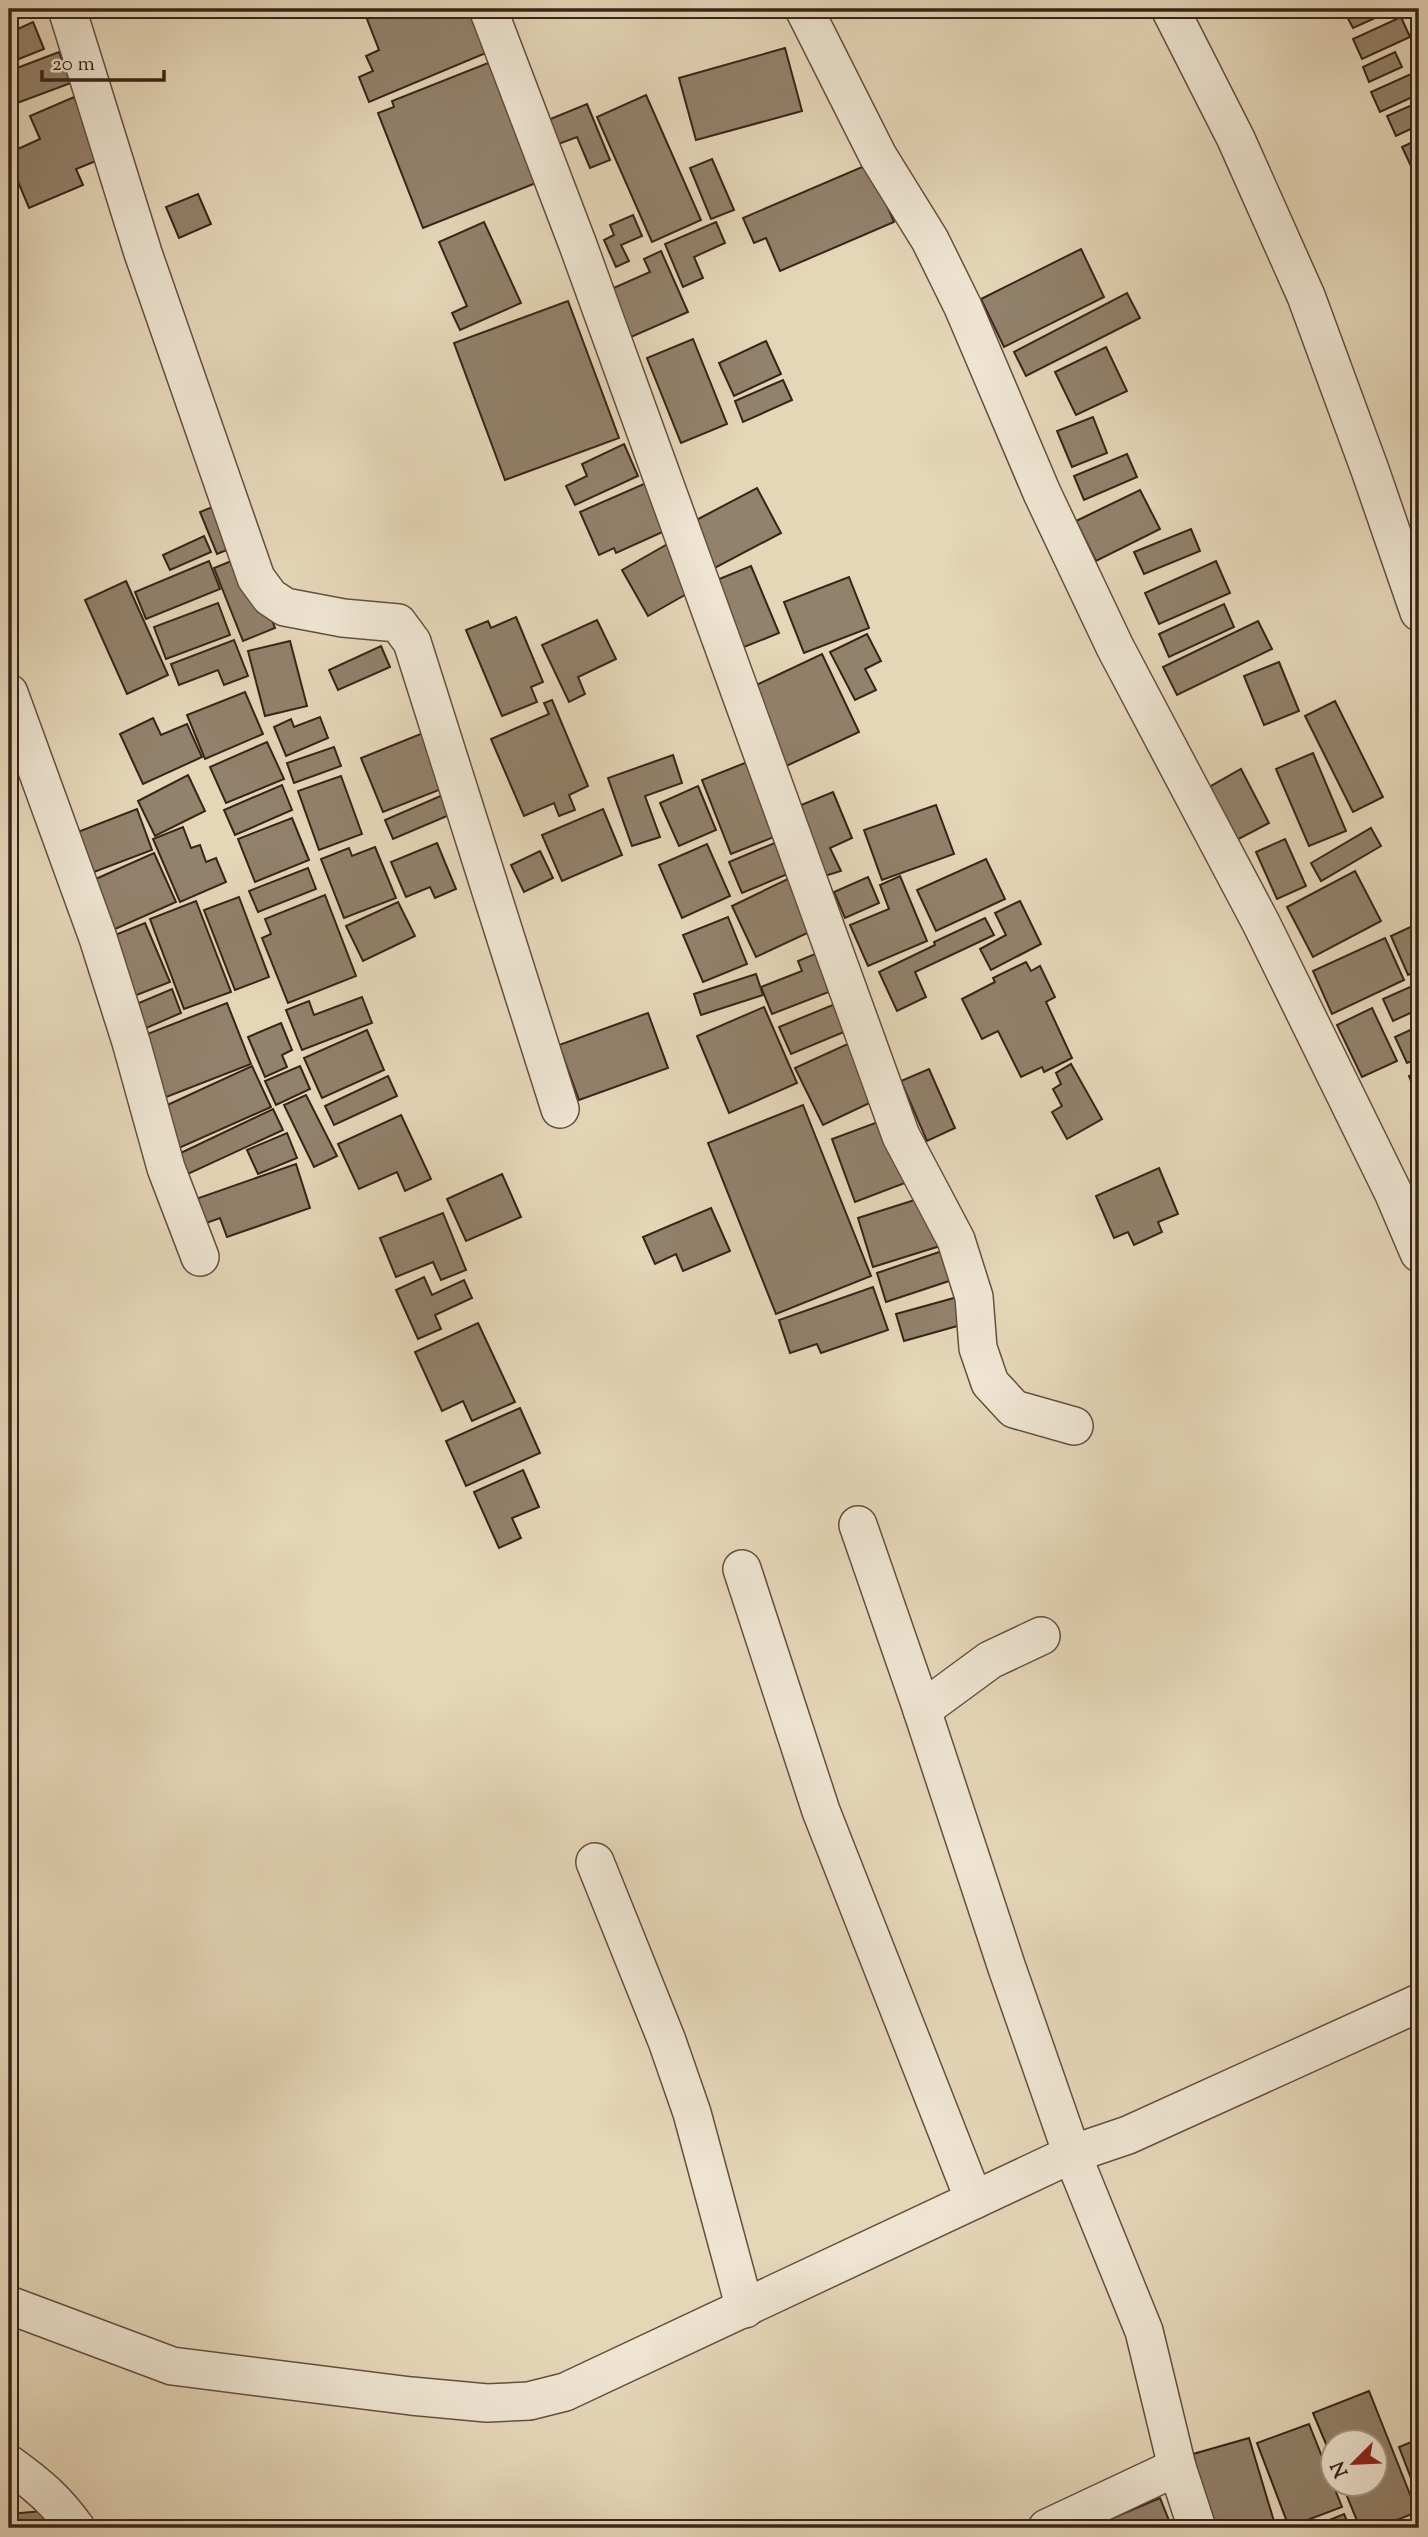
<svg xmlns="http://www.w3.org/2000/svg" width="1428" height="2537" font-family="'Sorts Mill Goudy',serif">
  <rect width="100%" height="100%" fill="#e5d6b8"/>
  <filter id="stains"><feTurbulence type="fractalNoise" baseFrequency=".00286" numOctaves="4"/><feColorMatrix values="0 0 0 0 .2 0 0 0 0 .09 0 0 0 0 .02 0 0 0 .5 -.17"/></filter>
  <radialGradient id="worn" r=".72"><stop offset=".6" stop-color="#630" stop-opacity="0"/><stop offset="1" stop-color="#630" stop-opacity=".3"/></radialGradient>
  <g fill="#92816b" stroke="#382418" stroke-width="2">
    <polygon points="29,9 54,9 55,13 31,18"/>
    <polygon points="393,9 476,9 493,50 369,102 359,77 373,71 366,56 379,50 367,19"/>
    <polygon points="1343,9 1395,9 1353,28"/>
    <polygon points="1401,17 1410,37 1362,59 1353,39"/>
    <polygon points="33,22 44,49 9,63 9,33"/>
    <polygon points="785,48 802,111 696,140 679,78"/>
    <polygon points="59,52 71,83 9,106 9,71"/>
    <polygon points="1395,52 1402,67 1369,82 1363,67"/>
    <polygon points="493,61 541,181 423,228 378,113 394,107 392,101"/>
    <polygon points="1411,74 1419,94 1380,112 1371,92"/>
    <polygon points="646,95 701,220 652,242 597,117"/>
    <polygon points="74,97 101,159 76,169 83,185 29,208 9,160 9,153 40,139 30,116"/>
    <polygon points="1419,102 1419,125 1396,136 1387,116"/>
    <polygon points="587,104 610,160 590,168 577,137 553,146 543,122"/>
    <polygon points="1419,139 1419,183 1402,147"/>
    <polygon points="712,159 734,210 711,219 690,168"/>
    <polygon points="869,164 894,222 780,271 766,238 754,243 743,218"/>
    <polygon points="198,194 211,224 179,238 166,207"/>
    <polygon points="633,215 642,236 621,245 629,261 616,267 604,240 614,235 610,225"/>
    <polygon points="484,222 521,303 460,330 452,313 467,306 439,242"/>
    <polygon points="716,222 725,243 694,257 703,278 683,287 665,244"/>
    <polygon points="1081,249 1104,297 1004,347 981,299"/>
    <polygon points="661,251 688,312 631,337 609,290 650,272 644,259"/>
    <polygon points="1127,293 1140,318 1026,376 1014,352"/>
    <polygon points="568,301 619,438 505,480 454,343"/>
    <polygon points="693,339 727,424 681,443 647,358"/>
    <polygon points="766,341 781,374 734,396 719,363"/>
    <polygon points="1106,347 1127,391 1076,415 1055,372"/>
    <polygon points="783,380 792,400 743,422 735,401"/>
    <polygon points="1093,417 1107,453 1072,467 1057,431"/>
    <polygon points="624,444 638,476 575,505 566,486 587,476 582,464"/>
    <polygon points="1127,454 1137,477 1084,500 1074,476"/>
    <polygon points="646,483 667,530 616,553 614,548 599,555 580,512"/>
    <polygon points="757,488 781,533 709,571 685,526"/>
    <polygon points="1140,490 1160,529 1096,561 1076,521"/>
    <polygon points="220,504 237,546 217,554 200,512"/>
    <polygon points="1191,529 1200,551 1144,574 1134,552"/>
    <polygon points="204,536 211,552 170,570 163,555"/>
    <polygon points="671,542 697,588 648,616 622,570"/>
    <polygon points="246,555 275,628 243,641 214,568"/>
    <polygon points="209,561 220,589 146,619 135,592"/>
    <polygon points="1216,561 1230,593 1159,624 1145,593"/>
    <polygon points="751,566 779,633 734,651 707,584"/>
    <polygon points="849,577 869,628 804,653 784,602"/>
    <polygon points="126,581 168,675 127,694 85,600"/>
    <polygon points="218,603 230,635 166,659 154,627"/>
    <polygon points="1224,604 1234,627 1169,657 1159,634"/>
    <polygon points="516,617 543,682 531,687 537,702 502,716 466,630 488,621 491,628"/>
    <polygon points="597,620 616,659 578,677 585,694 569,702 542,645"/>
    <polygon points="1258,621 1272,649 1177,695 1163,667"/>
    <polygon points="867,634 881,661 865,669 876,690 855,700 830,652"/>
    <polygon points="234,640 248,676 224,685 218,670 179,685 171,664"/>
    <polygon points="290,641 307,706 265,716 248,651"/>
    <polygon points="381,646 390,667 338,690 329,670"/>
    <polygon points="822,654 859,732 782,768 746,690"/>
    <polygon points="1279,662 1299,711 1264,725 1244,676"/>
    <polygon points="245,692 263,734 205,759 187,715"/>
    <polygon points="552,700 588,786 569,795 575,810 559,816 554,803 524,816 491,739 549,714 544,703"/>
    <polygon points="1335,701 1383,797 1353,812 1305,716"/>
    <polygon points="320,717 328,738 286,756 274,727 291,719 294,727"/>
    <polygon points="153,718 161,735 187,724 202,757 143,784 120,734"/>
    <polygon points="428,731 449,786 383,812 361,758"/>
    <polygon points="267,742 284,779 226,803 210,767"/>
    <polygon points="334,747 341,766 294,783 287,763"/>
    <polygon points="1313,753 1346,831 1309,846 1276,769"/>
    <polygon points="673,755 682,783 645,796 660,837 632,846 608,778"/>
    <polygon points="755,759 784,833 731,854 702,780"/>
    <polygon points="1241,769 1269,823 1233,842 1204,790"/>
    <polygon points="188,775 205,811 155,836 138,801"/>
    <polygon points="341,776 362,834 319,850 298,791"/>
    <polygon points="282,785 292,810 235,835 224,810"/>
    <polygon points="698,786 716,830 679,846 660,803"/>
    <polygon points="833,792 852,838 830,848 841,871 818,878 789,810"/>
    <polygon points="445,794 454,813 393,839 385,820"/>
    <polygon points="936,805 954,854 882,880 864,830"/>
    <polygon points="137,809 152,850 86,875 70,835"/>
    <polygon points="603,809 622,855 562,881 542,835"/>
    <polygon points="292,818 309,860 255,882 238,839"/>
    <polygon points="183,827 191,848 200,845 206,862 216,858 226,882 180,902 153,839"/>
    <polygon points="1371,828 1381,846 1321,881 1311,863"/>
    <polygon points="1285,839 1306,886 1277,899 1256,852"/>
    <polygon points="777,842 790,873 742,893 729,862"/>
    <polygon points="437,843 456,889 435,898 430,887 406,897 391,862"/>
    <polygon points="707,844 730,896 682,918 659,865"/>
    <polygon points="375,847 396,898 344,918 321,859 349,848 352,856"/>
    <polygon points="540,851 553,878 524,892 511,865"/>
    <polygon points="154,853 176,902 113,930 91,881"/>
    <polygon points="986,859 1005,899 936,931 917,890"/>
    <polygon points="308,868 316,889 258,912 249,891"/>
    <polygon points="1355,871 1381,921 1313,957 1287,907"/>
    <polygon points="794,876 818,928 756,957 732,906"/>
    <polygon points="900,876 927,941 868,966 850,925 889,909 880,885"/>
    <polygon points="868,877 879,903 845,918 834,892"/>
    <polygon points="325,895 356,976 288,1003 262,938 271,934 265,919"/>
    <polygon points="239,897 269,977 235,990 204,910"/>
    <polygon points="196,901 231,992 184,1009 150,919"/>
    <polygon points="1020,901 1041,944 991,970 980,949 1006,935 995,913"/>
    <polygon points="398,902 415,936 363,961 346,926"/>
    <polygon points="728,917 747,964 703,982 683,935"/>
    <polygon points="985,918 994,935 915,972 926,997 897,1011 879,972 935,945 934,942"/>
    <polygon points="145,923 170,982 129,998 105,939"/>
    <polygon points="1419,923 1419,970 1408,975 1391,936"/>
    <polygon points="1385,938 1404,980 1332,1014 1313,971"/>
    <polygon points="820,952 834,990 772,1014 761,987 802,971 798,961"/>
    <polygon points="1026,962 1031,971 1040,966 1055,997 1046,1002 1072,1058 1044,1072 1042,1067 1021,1077 998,1031 982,1039 962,999 995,982 993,978"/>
    <polygon points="756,974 763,995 701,1015 694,994"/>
    <polygon points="1419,983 1419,1009 1393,1021 1383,999"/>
    <polygon points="172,989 181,1013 137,1032 127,1008"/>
    <polygon points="362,997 372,1023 302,1050 286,1010 309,1001 314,1015"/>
    <polygon points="845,1000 856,1027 791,1054 779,1027"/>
    <polygon points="227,1003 251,1064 156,1101 132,1040"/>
    <polygon points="764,1007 797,1083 729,1113 697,1036"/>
    <polygon points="1372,1008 1397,1061 1362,1077 1337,1025"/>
    <polygon points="648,1013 668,1068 579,1100 559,1045"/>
    <polygon points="281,1023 292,1050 282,1055 287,1067 265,1077 248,1037"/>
    <polygon points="1419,1026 1419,1058 1407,1063 1395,1037"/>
    <polygon points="367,1030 384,1070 322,1098 304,1058"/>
    <polygon points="852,1042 878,1099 823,1125 795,1068"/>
    <polygon points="1071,1064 1102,1119 1067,1139 1052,1112 1062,1106 1053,1089 1061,1084 1056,1073"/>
    <polygon points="252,1066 271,1107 170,1152 152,1112"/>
    <polygon points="300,1066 310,1089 276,1105 265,1081"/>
    <polygon points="929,1069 955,1128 927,1141 901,1081"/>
    <polygon points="1419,1071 1419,1101 1409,1076"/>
    <polygon points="388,1076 397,1096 334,1125 325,1106"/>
    <polygon points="306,1095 337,1156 314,1167 284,1105"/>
    <polygon points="803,1105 871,1276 776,1314 708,1143"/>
    <polygon points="273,1109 283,1130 177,1179 168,1159"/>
    <polygon points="401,1115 431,1179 405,1191 397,1172 359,1189 338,1144"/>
    <polygon points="886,1119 910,1181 855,1202 832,1139"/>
    <polygon points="287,1133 297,1158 258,1174 247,1150"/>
    <polygon points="296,1164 310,1208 227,1237 220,1218 198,1226 190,1201"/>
    <polygon points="1159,1168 1178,1214 1158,1222 1162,1232 1134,1245 1128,1232 1114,1238 1096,1196"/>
    <polygon points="502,1174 521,1217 466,1241 447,1199"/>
    <polygon points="924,1197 940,1246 873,1267 858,1218"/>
    <polygon points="711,1208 730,1251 683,1271 676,1254 655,1264 643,1237"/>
    <polygon points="443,1213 466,1270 441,1280 433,1262 396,1277 380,1238"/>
    <polygon points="948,1249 958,1278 886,1302 877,1273"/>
    <polygon points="424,1277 432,1295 464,1280 472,1298 435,1315 441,1329 418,1339 396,1290"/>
    <polygon points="873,1287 888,1330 821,1353 817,1344 790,1353 779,1320"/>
    <polygon points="961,1296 968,1323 904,1341 896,1314"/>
    <polygon points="478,1323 515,1402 472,1421 463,1401 442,1411 415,1352"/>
    <polygon points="520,1408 540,1453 466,1486 446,1441"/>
    <polygon points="523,1470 539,1507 512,1518 521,1538 499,1548 474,1492"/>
    <polygon points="1369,2391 1417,2512 1377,2528 1360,2528 1342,2484 1376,2484 1376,2442 1334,2442 1334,2463 1313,2413"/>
    <polygon points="1309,2424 1342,2507 1289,2527 1257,2443"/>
    <polygon points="1249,2438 1276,2528 1214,2528 1193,2454"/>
    <polygon points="1419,2439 1419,2499 1399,2447"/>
    <polygon points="1160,2498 1172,2528 1089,2528"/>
    <polygon points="43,2511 45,2528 9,2528 9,2514"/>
    <polygon points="1344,2514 1350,2528 1310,2528"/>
  </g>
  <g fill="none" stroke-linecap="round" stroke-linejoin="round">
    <defs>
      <g id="minor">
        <polyline points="67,9 143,253 256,578 270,597 285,607 343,618 398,623 412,642 560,1109"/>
        <polyline points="488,9 578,245 901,1136 956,1240 974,1297 978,1348 990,1383 1014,1409 1074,1426"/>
        <polyline points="804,9 878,156 930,240 963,307 1042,493 1115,647 1261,923 1393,1192 1419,1253"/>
        <polyline points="1170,9 1236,139 1306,296 1370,470 1419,612"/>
        <polyline points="9,693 98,938 131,1042 166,1168 200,1257"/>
        <polyline points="858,1525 920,1704 1007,1968 1072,2154 1144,2331 1177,2467 1197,2528"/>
        <polyline points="742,1569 821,1811 974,2200"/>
        <polyline points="922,1710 990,1660 1041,1636"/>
        <polyline points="595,1862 667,2041 692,2113 745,2309"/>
        <polyline points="9,2305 172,2366 411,2396 487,2403 529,2401 565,2392 1072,2154 1128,2135 1419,2003"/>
        <path d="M9,2464C37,2484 56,2500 76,2528"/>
        <polyline points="1047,2528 1177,2467"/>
      </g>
    </defs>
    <use href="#minor" stroke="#635040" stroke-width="40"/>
    <use href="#minor" stroke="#eee4d1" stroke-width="37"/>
  </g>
  <rect width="1428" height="2537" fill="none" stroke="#e5d6b8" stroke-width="35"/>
  <rect x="10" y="10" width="1407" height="2516" fill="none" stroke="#382418" stroke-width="3.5"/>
  <rect x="18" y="18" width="1393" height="2502" fill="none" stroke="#382418" stroke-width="2"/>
  <g transform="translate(1354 2463) rotate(246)"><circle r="33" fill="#eee4d1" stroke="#a59787" stroke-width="2"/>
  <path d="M0-5L12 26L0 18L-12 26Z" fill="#8f2418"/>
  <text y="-10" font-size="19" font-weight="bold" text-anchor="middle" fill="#382418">N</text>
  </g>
  <path d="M42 70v10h122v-10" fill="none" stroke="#382418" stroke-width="3.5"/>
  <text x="52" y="70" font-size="21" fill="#382418" stroke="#eee4d1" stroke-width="5" paint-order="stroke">20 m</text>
  <rect width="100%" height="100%" filter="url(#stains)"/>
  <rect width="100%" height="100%" fill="url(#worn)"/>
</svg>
